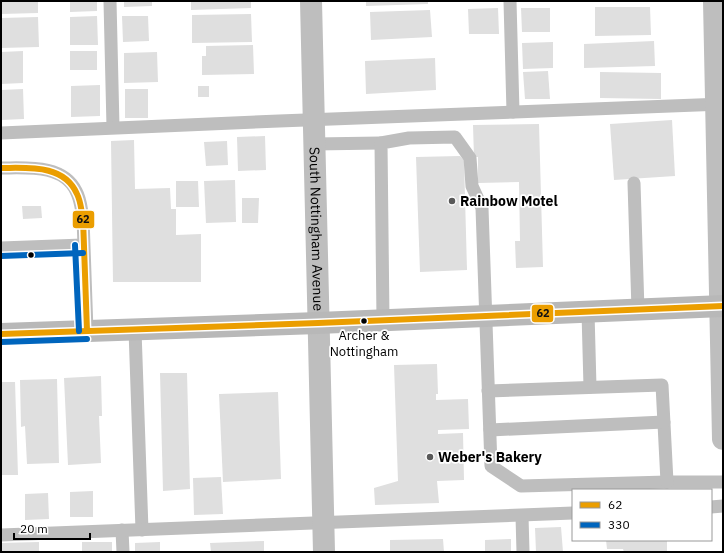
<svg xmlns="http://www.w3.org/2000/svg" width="724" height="553" font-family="'IBM Plex Sans',sans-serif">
  <rect width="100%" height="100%" fill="#fff"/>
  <g fill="#dfdfdf">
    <polygon points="1,1 38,1 38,13 1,14"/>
    <polygon points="70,1 97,1 97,11 70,12"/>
    <polygon points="124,1 152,1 152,6 124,7"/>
    <polygon points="191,1 251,1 251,8 191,10"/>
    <polygon points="366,1 428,1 428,4 366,6"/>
    <polygon points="595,7 650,7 651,35 595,36"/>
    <polygon points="498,8 499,34 469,34 468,9"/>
    <polygon points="521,8 550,8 550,32 522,32"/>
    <polygon points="430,10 432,37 371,40 370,12"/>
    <polygon points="251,14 252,42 192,43 192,15"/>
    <polygon points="97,16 98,45 70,45 70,17"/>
    <polygon points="122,16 148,16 149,41 123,42"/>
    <polygon points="38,17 39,47 1,48 1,18"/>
    <polygon points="654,41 655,66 584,68 584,44"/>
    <polygon points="553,42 553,68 523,69 522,43"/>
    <polygon points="253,45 254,74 202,75 202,56 206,56 206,46"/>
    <polygon points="23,51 23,83 1,84 1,52"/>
    <rect x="70" y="51" width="27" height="19"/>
    <polygon points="157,52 158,82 124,83 124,53"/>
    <polygon points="435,58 436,90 366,94 365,61"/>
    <polygon points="548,71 550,99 525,99 523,72"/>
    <polygon points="600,72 661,73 661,99 600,98"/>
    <polygon points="100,85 100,116 71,117 71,86"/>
    <rect x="198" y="86" width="11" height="11"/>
    <polygon points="23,89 24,119 1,120 1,90"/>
    <rect x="125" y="89" width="23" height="29"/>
    <polygon points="672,120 675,176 614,180 610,124"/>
    <polygon points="539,124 543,267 516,268 515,241 520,241 519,182 478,183 478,157 474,157 473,125"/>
    <polygon points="265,136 266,170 238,171 237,137"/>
    <polygon points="134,140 135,189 170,188 171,209 176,209 176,235 201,234 201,282 113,282 111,141"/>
    <polygon points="227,141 228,165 206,166 204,142"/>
    <polygon points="460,156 464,160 467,270 420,272 416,157"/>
    <polygon points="235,180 236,222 206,223 204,181"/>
    <polygon points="176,181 198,181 199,207 176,207"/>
    <polygon points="242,198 259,198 258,223 242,223"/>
    <polygon points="22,206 41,206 42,218 23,219"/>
    <polygon points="437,364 438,394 436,394 436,400 468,399 469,429 438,430 438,434 463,433 464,480 437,481 439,503 375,505 374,488 398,481 394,365"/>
    <polygon points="160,373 187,373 190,489 163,491"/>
    <polygon points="101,376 102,416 99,416 101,463 68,465 64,378"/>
    <polygon points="57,379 59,463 27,464 25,426 21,427 20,380"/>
    <polygon points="1,382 15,382 18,475 1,475"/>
    <polygon points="278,392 281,479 223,482 219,394"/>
    <polygon points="221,477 223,514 194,515 193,478"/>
    <polygon points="93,491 93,517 70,517 70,492"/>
    <polygon points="48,493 49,519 25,520 25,494"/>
    <polygon points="561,527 563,552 536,552 535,528"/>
    <polygon points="443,539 444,552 390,552 390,540"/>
    <polygon points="511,539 511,552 485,552 485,540"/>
    <polygon points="606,540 667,540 667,552 624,552 623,549 607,549"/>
    <polygon points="264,541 264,552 211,552 210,543"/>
    <polygon points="39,542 39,552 1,552 1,543"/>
    <rect x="82" y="542" width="30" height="10"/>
    <polygon points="160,542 160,552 135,552 135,543"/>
  </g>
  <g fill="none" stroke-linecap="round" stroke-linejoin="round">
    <g stroke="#bebebe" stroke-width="13">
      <polyline points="110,1 113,127"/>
      <polyline points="510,1 513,112"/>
      <polyline points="1,133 279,121 723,104"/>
      <polyline points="314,144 381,143"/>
      <path d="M1,168C26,168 63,164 76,191C81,200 81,209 83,218L87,331"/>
      <polyline points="634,183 638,310"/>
      <polyline points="1,248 83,245"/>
      <polyline points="588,312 590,387"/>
      <polyline points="383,320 381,143 409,138 455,137 470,158 472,186 482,208 491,466 521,486 667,482 723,482"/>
      <polyline points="135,330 142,530"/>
      <polyline points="488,391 662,385 667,482"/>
      <polyline points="490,430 664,422"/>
      <polyline points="711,507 723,506"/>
      <polyline points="522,516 523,552"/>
      <polyline points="122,530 123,552"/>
      <polyline points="1,535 573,513"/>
    </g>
    <g stroke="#bebebe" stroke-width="22">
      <path id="s1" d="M311,1L324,552"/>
      <polyline points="714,1 723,439"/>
    </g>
    <polyline stroke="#b8b8b8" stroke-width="22" points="1,334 318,323 723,306"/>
    <defs>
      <g id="bus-1">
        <path d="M1,168C28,168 64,164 77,194C81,202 81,210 83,218L87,331"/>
        <polyline points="1,334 318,323 723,306"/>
      </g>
      <g id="bus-2">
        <polyline points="75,245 79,331"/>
        <polyline points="1,256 83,253"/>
        <polyline points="1,342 87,339"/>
      </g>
    </defs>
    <use href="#bus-1" stroke="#fff" stroke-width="9"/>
    <use href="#bus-2" stroke="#fff" stroke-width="9"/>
    <use href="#bus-1" stroke="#eb9e00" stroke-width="6"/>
    <use href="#bus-2" stroke="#0065bd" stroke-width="6"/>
  </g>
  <g fill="#595959" stroke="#fff" stroke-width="1.5">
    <circle cx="452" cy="201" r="4"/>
    <circle cx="430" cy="457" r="4"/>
  </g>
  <g fill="#000" stroke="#fff" stroke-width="1.5">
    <circle cx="31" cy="255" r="3.5"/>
    <circle cx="364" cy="321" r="3.5"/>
  </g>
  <g text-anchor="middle" stroke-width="3.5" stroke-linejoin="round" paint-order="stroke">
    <g font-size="13" fill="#000" stroke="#fff">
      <text x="364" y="340">Archer &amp;<tspan x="364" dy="16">Nottingham</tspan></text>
    </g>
    <g font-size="14" font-weight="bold" fill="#000" stroke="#fff" text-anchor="start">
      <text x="460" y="206">Rainbow Motel</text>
      <text x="438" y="462">Weber's Bakery</text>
    </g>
    <g font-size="14" fill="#000" stroke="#fff">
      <text dy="5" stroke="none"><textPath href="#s1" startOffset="228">South Nottingham Avenue</textPath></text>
    </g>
  </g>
  <g stroke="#fff" stroke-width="1.5">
    <rect x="72" y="210" width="23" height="19" rx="4" fill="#eb9e00"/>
    <rect x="531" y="304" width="23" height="19" rx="4" fill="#eb9e00"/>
  </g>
  <g font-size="11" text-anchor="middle" font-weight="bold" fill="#111">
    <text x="83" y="223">62</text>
    <text x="543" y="317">62</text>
  </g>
  <rect width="724" height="553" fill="none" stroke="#000000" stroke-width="4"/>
  <rect x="572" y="489" width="140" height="52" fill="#ffffff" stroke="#999999"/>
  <rect x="580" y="502" width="20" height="6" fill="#eb9e00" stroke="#999999"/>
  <text x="608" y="509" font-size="12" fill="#000000">62</text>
  <rect x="580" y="522" width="20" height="6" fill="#0065bd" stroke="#999999"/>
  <text x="608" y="529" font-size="12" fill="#000000">330</text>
  <path d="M14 533v6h76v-6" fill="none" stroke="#000000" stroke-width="2"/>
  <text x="20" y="533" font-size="12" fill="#000000" stroke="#ffffff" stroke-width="3" paint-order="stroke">20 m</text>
</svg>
